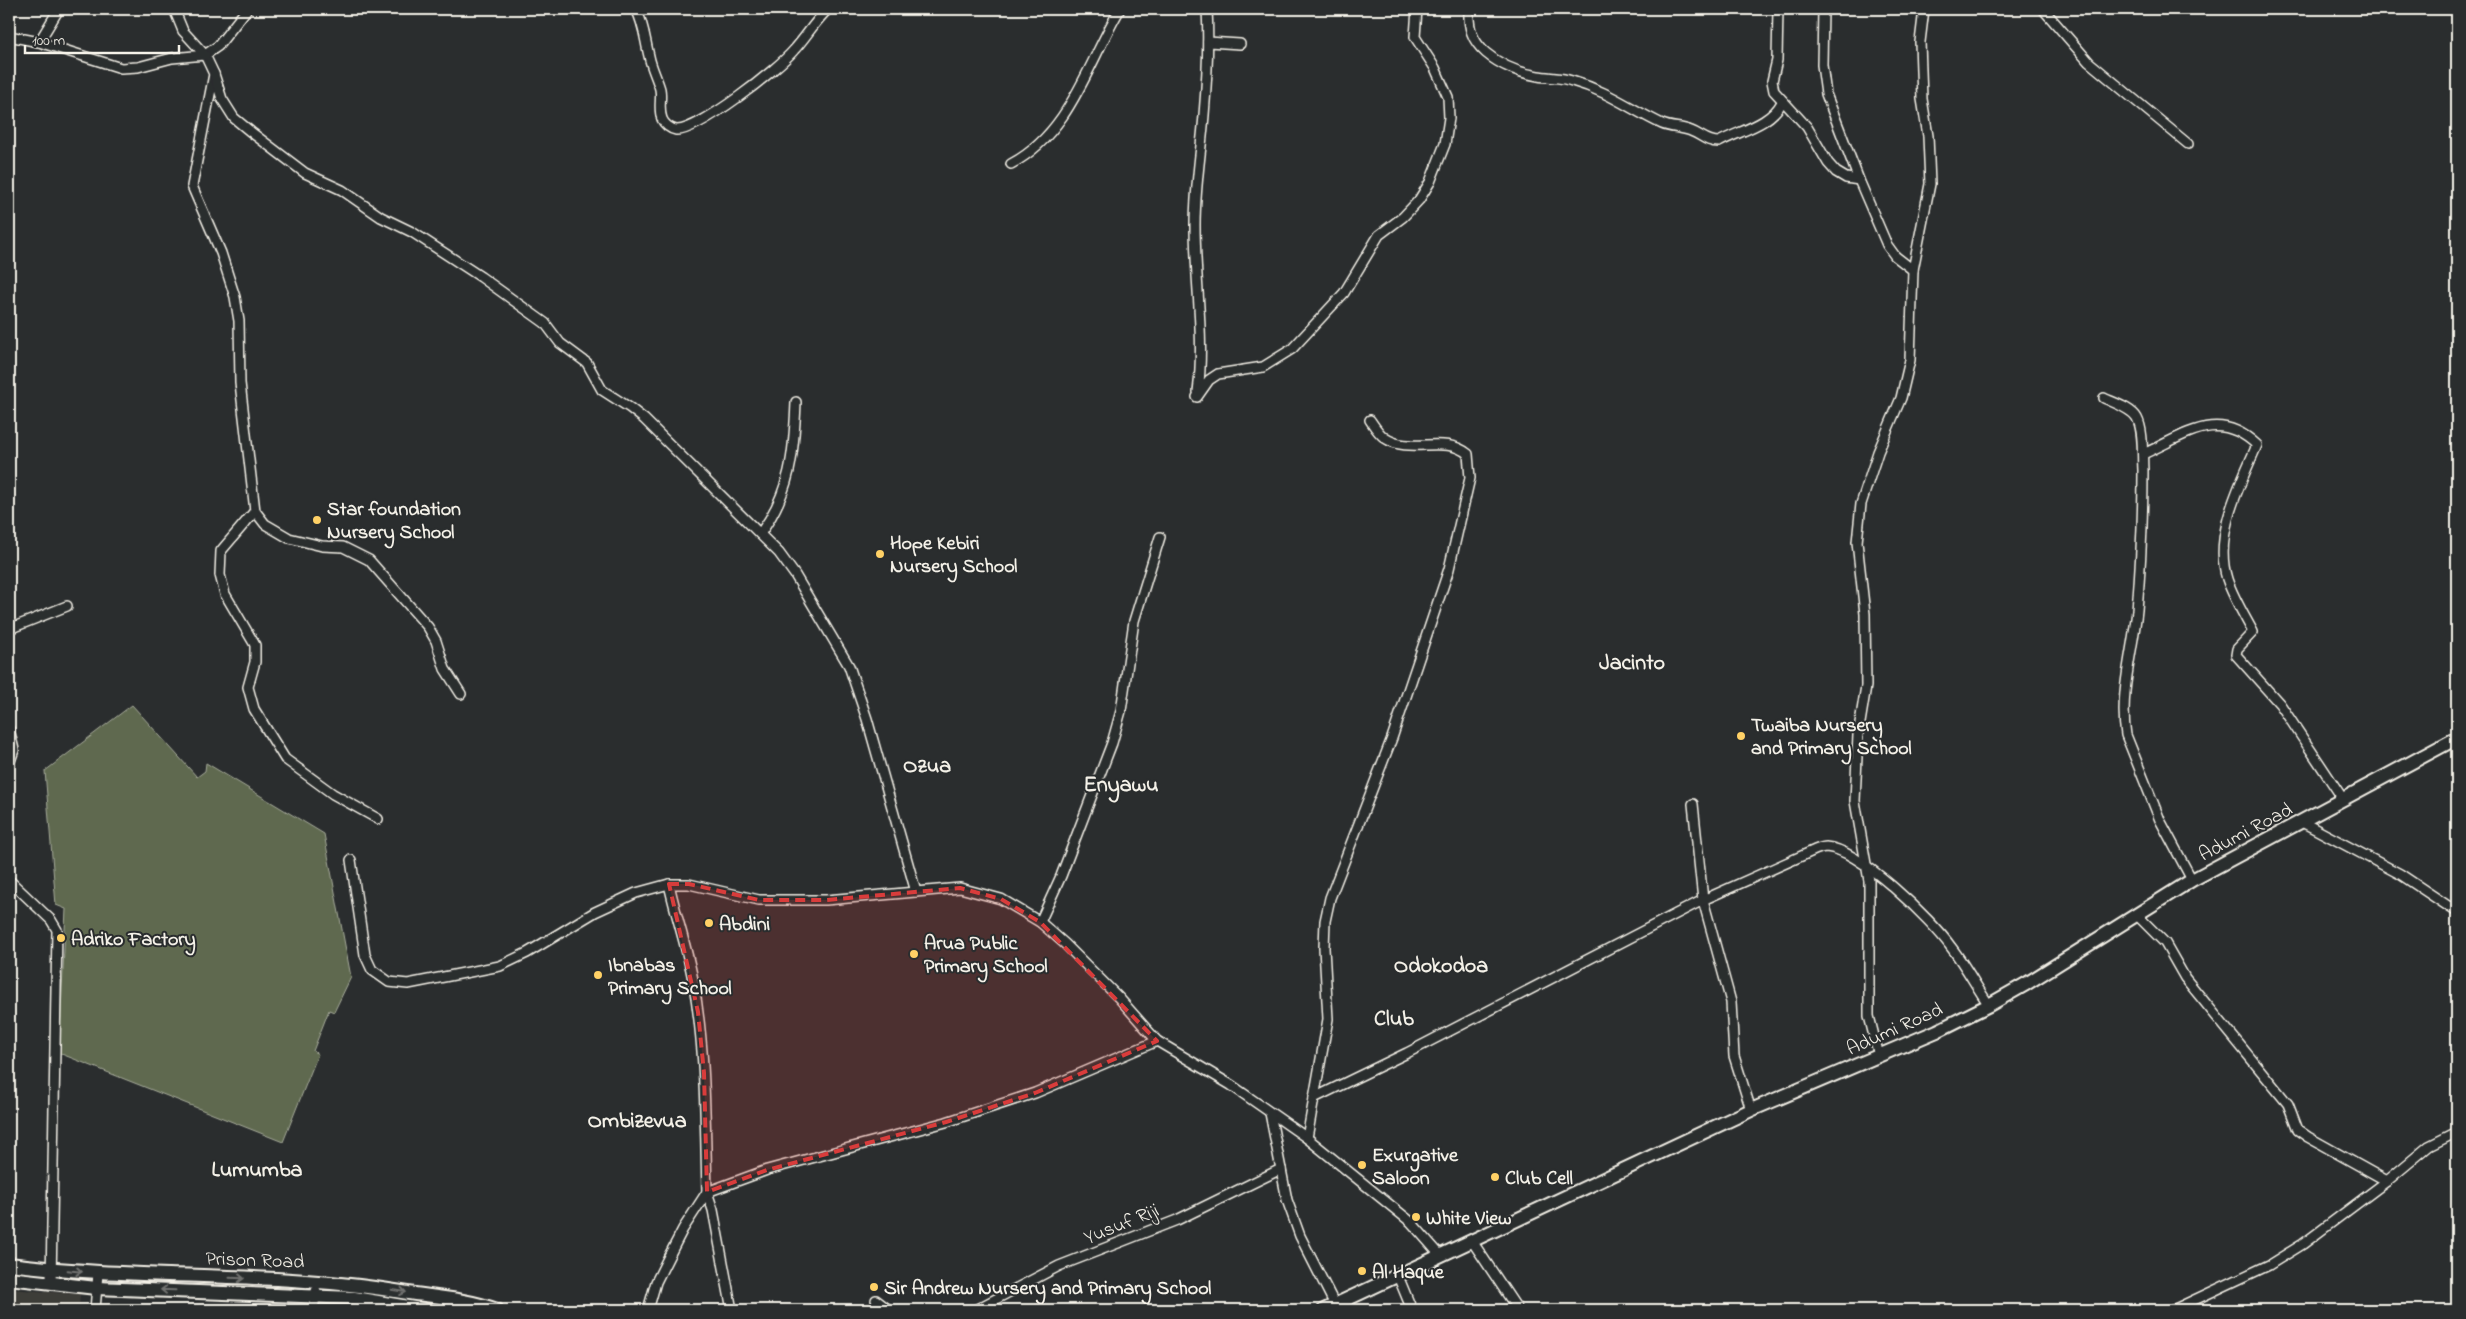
<svg xmlns="http://www.w3.org/2000/svg" width="2466" height="1319" font-family="'Indie Flower',sans-serif">
  <rect width="100%" height="100%" fill="#2a2d2e"/>
  <filter id="ink" filterUnits="userSpaceOnUse"><feTurbulence type="fractalNoise" baseFrequency=".02" numOctaves="2"/><feDisplacementMap in="SourceGraphic" scale="10" xChannelSelector="R" yChannelSelector="G"/><feConvolveMatrix kernelMatrix="1 2 1 2 8 2 1 2 1" color-interpolation-filters="sRGB"/></filter>
  <g filter="url(#ink)">
    <polygon fill="#3e3c39" points="9,1289 80,1294 79,1310 9,1310"/>
    <polygon fill="#5e6950" stroke="#a9ad9c" points="132,705 197,777 205,771 206,763 324,834 351,977 334,1012 329,1010 313,1051 318,1054 283,1142 59,1053 66,909 56,905 45,771"/>
    <g fill="none" stroke-linecap="round" stroke-linejoin="round">
      <defs>
        <g id="street">
          <polyline points="247,9 218,46 205,55 214,74 192,186 221,253 235,297 239,321 240,383 255,511 265,524 289,538 322,546 343,547 369,560 428,627 436,641 445,669 461,694"/>
          <path d="M636,9C644,24 645,40 649,56C651,67 657,78 660,89C662,99 658,108 662,119C664,124 670,129 676,130C698,132 779,68 794,50C806,37 815,21 828,9"/>
          <path d="M1469,9C1468,27 1472,41 1486,53C1500,65 1520,73 1538,76C1550,78 1562,77 1572,81C1608,91 1630,109 1662,124C1671,128 1682,127 1691,131C1702,135 1706,142 1719,142C1741,130 1770,125 1782,102"/>
          <polyline points="1778,9 1777,60 1772,81 1774,91 1807,127 1828,163 1836,172 1846,178 1859,180"/>
          <polyline points="1823,9 1822,65 1826,94 1859,180 1887,245 1895,256 1913,270"/>
          <polyline points="2043,9 2089,62 2188,144"/>
          <polyline points="9,36 39,42 121,68 138,67 172,58 205,55 183,31 174,9"/>
          <polyline points="39,42 59,9"/>
          <polyline points="1208,42 1240,44"/>
          <polyline points="214,74 222,99 234,118 251,132 305,173 342,190 381,217 412,232 481,277 545,323 560,343 587,363 602,390 630,408 644,419 779,553 795,575 849,666 867,719 916,892"/>
          <path d="M1011,164C1070,133 1088,63 1120,9"/>
          <path d="M1198,392C1205,337 1195,281 1195,225C1195,187 1201,153 1204,115C1207,80 1209,44 1207,9"/>
          <polyline points="1197,397 1209,380 1218,374 1263,367 1292,349 1344,293 1379,235 1403,217 1419,200 1430,182 1445,144 1449,118 1448,97 1435,68 1415,37 1417,9"/>
          <path d="M2104,398C2114,403 2131,408 2137,418C2144,431 2142,455 2143,470C2143,517 2141,563 2137,610C2133,651 2119,694 2126,735L2160,820L2192,880"/>
          <path d="M2143,454C2185,436 2217,407 2257,445C2240,485 2213,535 2227,579C2233,597 2244,615 2253,632L2237,649L2236,655L2280,704L2343,799"/>
          <polyline points="255,511 221,551 220,575 225,594 255,645 255,662 248,687 254,709 285,759 333,794 378,819"/>
          <path d="M760,534C791,491 794,454 796,402"/>
          <polyline points="9,629 67,606"/>
          <polyline points="9,729 14,750 9,764"/>
          <polyline points="1693,804 1703,900 1731,1002 1734,1056 1751,1110"/>
          <polyline points="2302,822 2400,874 2457,912"/>
          <polyline points="351,860 365,955 372,970 389,982 408,984 500,966 527,953 595,912 636,893 669,884 689,884 759,900 826,900 960,888 1001,899 1040,922 1065,944 1119,998 1157,1041 1231,1085 1307,1138 1411,1222 1440,1255"/>
          <polyline points="9,880 51,920 57,930 51,1283"/>
          <path d="M669,884C676,916 687,948 693,980C706,1050 705,1122 707,1192L713,1210L732,1310"/>
          <polyline points="2137,915 2165,943 2185,978 2288,1104 2298,1130 2308,1137 2387,1181"/>
          <polyline points="1040,922 1061,876 1112,743 1121,711 1134,621 1160,537"/>
          <polyline points="1879,1056 1869,1016 1869,881 1855,801 1858,735 1866,686 1865,614 1857,542 1861,504 1878,452 1901,398 1910,360 1913,270 1930,184 1928,136 1922,99 1920,42 1924,9"/>
          <path d="M1314,1098L1407,1053L1703,900L1815,850C1818,849 1822,847 1826,847C1859,849 1932,920 1951,947C1965,965 1976,986 1989,1005"/>
          <polyline points="1270,1113 1287,1200 1300,1236 1335,1305"/>
          <path d="M1307,1138L1328,1019L1324,948L1325,921L1330,898L1392,738L1449,569L1470,478L1468,454C1445,434 1410,455 1385,438C1379,434 1374,426 1370,420"/>
          <polyline points="1472,1241 1518,1310"/>
          <polyline points="1398,1276 1412,1310"/>
          <polyline points="876,1300 889,1310"/>
          <polyline points="95,1310 98,1273"/>
          <polyline points="313,1310 316,1291"/>
          <polyline points="648,1310 656,1282 669,1256 683,1229 707,1192 767,1170 946,1122 1035,1093 1157,1041"/>
          <polyline points="975,1310 1059,1266 1177,1220 1281,1169"/>
          <polyline points="2173,1310 2269,1265 2303,1244 2387,1181 2429,1146 2457,1132"/>
        </g>
        <g id="secondary">
          <path d="M9,1264C142,1281 276,1270 408,1293C438,1297 470,1300 497,1310"/>
          <polyline points="9,1278 96,1288 354,1298 426,1310"/>
          <polyline points="1324,1310 1751,1110 1937,1031 1989,1005 2026,984 2192,880 2457,738"/>
        </g>
      </defs>
      <use href="#street" stroke="#f4f1e8" stroke-width="12"/>
      <use href="#secondary" stroke="#f4f1e8" stroke-width="16"/>
      <use href="#street" stroke="#2a2d2e" stroke-width="9"/>
      <use href="#secondary" stroke="#2a2d2e" stroke-width="12"/>
    </g>
    <defs><path id="oneway-shaft" d="M-6 0H5M1.5-3L5.5 0L1.5 3" fill="none" stroke-width="1.6" stroke-linecap="round" stroke-linejoin="round" transform="scale(1.25)"/></defs>
    <g stroke="#71726f">
      <use href="#oneway-shaft" transform="translate(75 1271) rotate(6)"/>
      <use href="#oneway-shaft" transform="translate(237 1278) rotate(2)"/>
      <use href="#oneway-shaft" transform="translate(168 1290) rotate(-178)"/>
      <use href="#oneway-shaft" transform="translate(399 1291) rotate(10)"/>
    </g>
  </g>
  <path fill="#d93c3b" fill-opacity="0.2" stroke="#d93c3b" stroke-width="4" stroke-dasharray="10 6" stroke-linejoin="round" d="M669,884H689L759,900H826L960,888L1001,899L1040,922L1157,1041L1035,1093L946,1122L767,1170L707,1192L704,1073L698,1012Z"/>
  <g fill="#ffd166" stroke="#2a2d2e" stroke-width="2">
    <circle cx="317" cy="520" r="5"/>
    <circle cx="880" cy="554" r="5"/>
    <circle cx="1741" cy="736" r="5"/>
    <circle cx="709" cy="923" r="5"/>
    <circle cx="61" cy="938" r="5"/>
    <circle cx="914" cy="954" r="5"/>
    <circle cx="598" cy="975" r="5"/>
    <circle cx="1362" cy="1165" r="5"/>
    <circle cx="1495" cy="1177" r="5"/>
    <circle cx="1416" cy="1217" r="5"/>
    <circle cx="1362" cy="1271" r="5"/>
    <circle cx="874" cy="1287" r="5"/>
  </g>
  <g text-anchor="middle" stroke-width="4" stroke-linejoin="round" paint-order="stroke">
    <g font-size="20" font-weight="bold" fill="#f4f1e8" stroke="#2a2d2e" text-anchor="start">
      <text x="327" y="515">Star foundation<tspan x="327" dy="23">Nursery School</tspan></text>
      <text x="890" y="549">Hope Kebiri<tspan x="890" dy="23">Nursery School</tspan></text>
      <text x="1751" y="731">Twaiba Nursery<tspan x="1751" dy="23">and Primary School</tspan></text>
      <text x="719" y="930">Abdini</text>
      <text x="71" y="945">Adriko Factory</text>
      <text x="924" y="949">Arua Public<tspan x="924" dy="23">Primary School</tspan></text>
      <text x="608" y="971">Ibnabas<tspan x="608" dy="23">Primary School</tspan></text>
      <text x="1372" y="1161">Exurgative<tspan x="1372" dy="23">Saloon</tspan></text>
      <text x="1505" y="1184">Club Cell</text>
      <text x="1426" y="1224">White View</text>
      <text x="1372" y="1278">Al Haque</text>
      <text x="884" y="1294">Sir Andrew Nursery and Primary School</text>
    </g>
    <g font-size="20" fill="#f4f1e8" stroke="#2a2d2e">
      <text transform="translate(2245 831) rotate(-28)" y="7">Adumi Road</text>
      <text transform="translate(1894 1028) rotate(-24)" y="7">Adumi Road</text>
      <text transform="translate(1121 1223) rotate(-22)" y="7">Yusuf Riji</text>
      <text transform="translate(255 1259) rotate(2)" y="7">Prison Road</text>
    </g>
    <g font-size="22" font-weight="bold" fill="#f4f1e8" stroke="#2a2d2e">
      <text x="1632" y="669">Jacinto</text>
      <text x="927" y="772">Ozua</text>
      <text x="1121" y="791">Enyawu</text>
      <text x="1441" y="972">Odokodoa</text>
      <text x="1394" y="1025">Club</text>
      <text x="637" y="1127">Ombizevua</text>
      <text x="257" y="1176">Lumumba</text>
    </g>
  </g>
  <rect width="2466" height="1319" fill="none" stroke="#2a2d2e" stroke-width="30"/>
  <rect x="15" y="15" width="2436" height="1289" fill="none" stroke="#f4f1e8" stroke-width="2" filter="url(#ink)"/>
  <path d="M25 45v8h154v-8" fill="none" stroke="#f4f1e8" stroke-width="2.5"/>
  <text x="32" y="45" font-size="15" fill="#f4f1e8" stroke="#2a2d2e" stroke-width="4" paint-order="stroke">100 m</text>
</svg>
